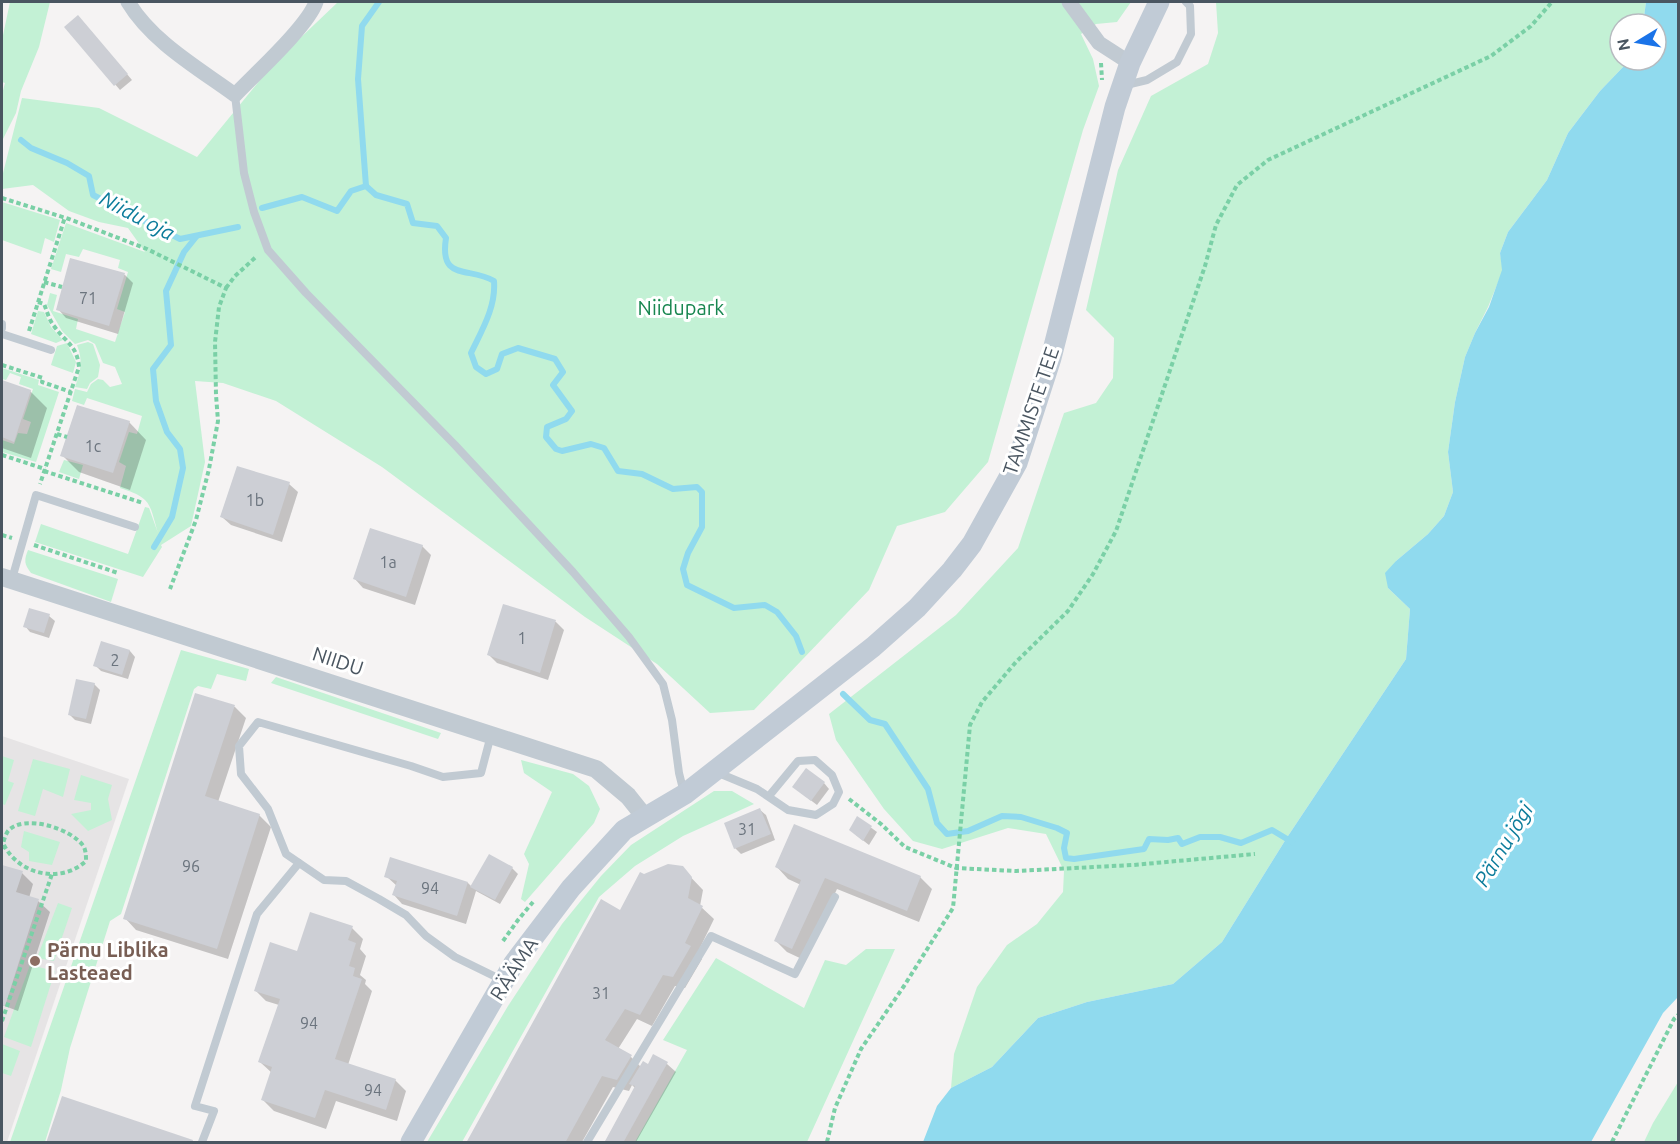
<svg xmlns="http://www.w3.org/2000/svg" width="1680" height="1144" font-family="Ubuntu,sans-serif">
  <rect width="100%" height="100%" fill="#f5f3f3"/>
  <polygon fill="#e6e4e5" points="2,736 129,779 7,1142 2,1142"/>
  <g fill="#c3f1d5">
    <polygon points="10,2 50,2 39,47 21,91 16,113 3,139 2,146 2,94 5,83 2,82 2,40"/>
    <path d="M338,2H1131L1117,22L1096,24L1081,34L1093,59L1099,86L1083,130L988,462L945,512L897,526L869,590L754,710L710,713L657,664L585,617L382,467L276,401L223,383L195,381L205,462L191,526L161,545L162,547L143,577L35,542L41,524L128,554L145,507L149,508L158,533C149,503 152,498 120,488L126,466L119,462L129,432L137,434L142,416L87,398L84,405L72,401L75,389L87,392L91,384L98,379L103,380L110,387L122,384L115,367L103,363L95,344L88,340L75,344L62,331L47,305L50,293L57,295L53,311L78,319L76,329L115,342L125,312L117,309L128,272L118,268L120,260L83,249L79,257L66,254L61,272L51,269L66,223L145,252L128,228L99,222L69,211L33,185L2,189V177L22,98L99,108L197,157L274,63Z"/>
    <polygon points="1216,2 1646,2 1643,24 1620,24 1620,60 1627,60 1624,66 1600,91 1568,133 1547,180 1508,232 1500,253 1503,270 1488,307 1475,333 1465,357 1455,402 1448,452 1453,492 1444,516 1428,534 1396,561 1388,588 1410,609 1406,659 1286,839 1222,942 1173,984 1087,1002 1038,1018 992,1067 951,1088 954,1054 977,987 1007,945 1037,924 1063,892 1064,871 1046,834 1008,828 942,849 913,841 884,809 836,740 829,714 956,615 1018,548 1064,413 1096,403 1113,378 1114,338 1086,310 1118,170 1151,96 1208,64 1218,33"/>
    <polygon points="2,202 60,220 54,242 45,238 41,254 2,240"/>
    <polygon points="38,311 44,312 51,327 63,340 56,343 31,334"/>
    <path d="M88,342L93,344L100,365L98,377L90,383L87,389L75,387C81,371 83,360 77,345Z"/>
    <polygon points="67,343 76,362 73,373 51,365 57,346"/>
    <polygon points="2,368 39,380 38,385 59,392 36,462 2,452 2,440 14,444 18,433 27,434 31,422 23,419 33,389 19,384 21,377 10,373 6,380 2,379"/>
    <polygon points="64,460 83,465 79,479 59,472"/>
    <path d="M28,550L118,579L111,602L31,573C24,564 24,560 28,550Z"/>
    <polygon points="181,650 249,669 246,681 217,674 211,689 198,686 194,689 121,914 110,921 70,1048 61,1090 45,1142 10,1142"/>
    <polygon points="276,677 441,733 438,739 271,683"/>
    <polygon points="2,756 14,760 8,781 14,783 5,805 2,804"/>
    <polygon points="33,759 70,769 63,797 43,789 35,816 18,811"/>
    <polygon points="521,760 573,774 589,786 600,809 594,823 525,902 521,899 529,864 524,854 552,792 524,773"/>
    <polygon points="81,775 112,785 108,799 112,820 88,831 71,814 91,810 91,803 74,800"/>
    <polygon points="714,791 732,791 754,804 683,836 635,866 599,897 462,1142 427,1142 508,1006 562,924 601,876 631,845"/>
    <polygon points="24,831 60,842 52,865 29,861 29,852 21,847"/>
    <polygon points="58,903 72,908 54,961 37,958"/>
    <polygon points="866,949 895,949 807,1142 635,1142 687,1050 663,1040 716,958 804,1008 825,960 846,965"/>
    <polygon points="30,965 55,971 31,1047 4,1037"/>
    <polygon points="2,1044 20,1051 11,1076 2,1073"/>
    <polygon points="1678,1082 1678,1142 1644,1142 1653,1123"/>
  </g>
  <polygon fill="#90daee" points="1646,2 1678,2 1678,997 1663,1013 1591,1142 923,1142 937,1106 951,1088 992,1067 1038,1018 1087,1002 1173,984 1222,942 1286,839 1406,659 1410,609 1388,588 1385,573 1396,561 1428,534 1444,516 1453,492 1448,452 1455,402 1465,357 1475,333 1489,307 1502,270 1500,253 1508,232 1547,180 1568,133 1600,91 1624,66 1627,60 1656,60 1656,24 1643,24"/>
  <g fill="#0003">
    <polygon points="83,22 132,80 120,90 66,27"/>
    <polygon points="71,260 125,275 133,283 118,334 66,318 58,309"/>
    <polygon points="2,382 30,391 47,408 31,458 2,448"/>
    <polygon points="129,422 146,440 130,490 79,472 62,455"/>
    <polygon points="289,484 298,492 282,542 231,525 222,517"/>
    <polygon points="422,546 431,555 415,605 363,588 355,579"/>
    <polygon points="504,606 556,622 564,630 548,680 497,663 488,654"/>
    <polygon points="49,616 55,621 49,638 30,632 25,626"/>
    <polygon points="102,643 130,651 135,657 128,679 101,671 95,665"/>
    <polygon points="94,684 100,690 91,724 75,720 69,714"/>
    <polygon points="196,694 235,707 246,718 218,802 259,815 271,827 228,959 136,930 125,918"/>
    <polygon points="824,783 829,789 817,805 800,792"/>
    <polygon points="760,810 766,815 775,840 741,854 735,848"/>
    <polygon points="858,818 877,832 869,845 856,835"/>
    <polygon points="2,866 22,873 33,884 29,898 38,901 50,912 18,1011 2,1005"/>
    <polygon points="777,867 920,877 932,889 919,922 837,889 804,960 787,952 776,941 801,885 788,879"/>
    <polygon points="512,868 518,874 500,904 476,891 466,924 402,904 394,895 397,886 386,876 468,883 472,887"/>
    <polygon points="682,868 703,890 700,906 714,919 697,954 702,959 685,988 675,986 652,1026 637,1019 618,1049 631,1057 641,1067 667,1064 676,1072 636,1142 605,1142 636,1089 632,1085 629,1091 613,1087 582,1142 468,1142 644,876"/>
    <polygon points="352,928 363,939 360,949 366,956 360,975 366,980 365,984 372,991 348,1065 395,1080 406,1091 397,1121 336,1101 326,1129 274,1111 263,1100 272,1073 260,1062 279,1005 266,1001 255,990 298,953"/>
  </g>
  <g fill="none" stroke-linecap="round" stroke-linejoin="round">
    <g stroke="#90daee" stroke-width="6">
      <polyline points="21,140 31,148 67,163 89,176 93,195 180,239 238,227"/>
      <polyline points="366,186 358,79 362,26 379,2"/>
      <path d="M262,208L302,197L337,211L351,191L366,186L376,195L407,204L413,223L437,226L446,238C439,282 469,266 494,281C496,307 482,330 471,353L476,367L486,374L497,369L502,354L518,348L555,359L563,372L553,385L572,411L566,419L547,427L546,437L556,449L562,451L591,444L604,448L618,471L642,474L673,489L697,487L702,492V527L688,553L683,569L687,585L734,608L765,605L777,612L796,636L802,652"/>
      <polyline points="154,547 172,517 183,468 180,449 167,432 156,401 153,369 171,345 166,291 184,252 196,237"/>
      <polyline points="843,694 870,720 885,724 928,789 937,823 947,834 968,831 1002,816 1021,817 1057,828 1067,833 1064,848 1066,858 1074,859 1144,849 1149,839 1168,840 1178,838 1182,844 1200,837 1220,837 1241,843 1272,830 1292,842"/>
    </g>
  </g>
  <g fill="#cdcfd5">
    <polygon points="78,15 128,74 114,86 64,27"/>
    <polygon points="70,258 125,273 109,326 56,310"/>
    <polygon points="2,380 31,390 14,442 2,437"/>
    <polygon points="77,405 130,421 113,473 60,456"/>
    <polygon points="237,466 290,482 273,535 220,517"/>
    <polygon points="370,528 423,545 406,597 353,579"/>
    <polygon points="503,604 556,620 540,673 487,655"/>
    <polygon points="29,608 50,614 44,633 23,627"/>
    <polygon points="101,641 130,650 122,675 93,666"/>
    <polygon points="76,679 95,683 86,719 68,715"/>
    <polygon points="195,693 235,705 205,796 260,814 217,949 123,919"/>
    <polygon points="806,768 825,782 811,801 792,787"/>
    <polygon points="760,808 771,834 734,849 724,823"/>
    <polygon points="857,816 872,826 863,841 849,830"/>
    <polygon points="794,824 921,876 907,911 825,878 792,949 774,941 801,880 775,867"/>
    <polygon points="489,854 513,867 495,900 470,887"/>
    <polygon points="390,857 468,882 457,916 392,895 397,881 384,877"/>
    <polygon points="668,864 683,866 692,877 688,898 703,906 685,943 691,946 673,977 663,975 640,1015 625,1009 605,1040 632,1055 617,1080 602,1076 565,1143 466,1143 601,899 620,910 640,872 644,874"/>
    <polygon points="2,865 23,871 16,892 39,899 5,1006 2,1005"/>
    <polygon points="310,912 353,926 348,940 356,943 349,966 355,968 353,976 362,979 335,1059 396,1079 386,1110 325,1090 315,1118 261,1100 272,1067 258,1062 280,999 254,991 270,942 297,951"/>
    <polygon points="653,1054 668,1062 623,1143 604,1143 635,1086 629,1084 643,1061 648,1064"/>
    <polygon points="62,1096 193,1140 192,1143 46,1143"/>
  </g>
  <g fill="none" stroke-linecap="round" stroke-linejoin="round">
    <g stroke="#7ad0a6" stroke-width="4" stroke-dasharray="4.5 3" stroke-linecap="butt">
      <polyline points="1101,63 1102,80"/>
      <polyline points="2,198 69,219 147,249 226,288 219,307 215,342 216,395 218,421 209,469 196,520 170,589"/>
      <polyline points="44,282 62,287"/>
      <polyline points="226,288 235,276 257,256"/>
      <path d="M38,302L44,304C47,311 49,320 54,326C66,343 77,345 79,367L40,484"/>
      <polyline points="29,331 65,217"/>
      <polyline points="2,365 43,378 42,382 71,392"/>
      <polyline points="57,434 67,437"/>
      <polyline points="2,455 45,469"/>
      <polyline points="44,471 143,503"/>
      <polyline points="2,535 12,538"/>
      <polyline points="34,545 118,573"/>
      <polyline points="849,799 881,824 905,847 956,868 1016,871 1133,865 1255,854"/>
      <path d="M2,849C3,843 5,835 8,831C24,813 73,829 84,847C86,852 86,856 86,861C60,885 17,874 3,843"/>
      <polyline points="503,941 518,920 533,902"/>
      <polyline points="2,1021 52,874"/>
      <polyline points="827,1142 835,1108 861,1049 904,986 953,908 970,725 982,702 1016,662 1068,611 1093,574 1116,531 1205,266 1216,225 1237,185 1268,160 1491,56 1531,26 1552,2"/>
      <polyline points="1612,1142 1674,1019 1678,1015"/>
    </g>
    <g stroke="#c1cad2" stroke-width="8">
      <polyline points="1126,85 1147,80 1177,62 1191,34 1190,6 1186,2"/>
      <polyline points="235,95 244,173 254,212 268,250 306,293 455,445 573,572 629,637 663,684 672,720 679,773 684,793"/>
      <polyline points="2,324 2,328"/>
      <polyline points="2,334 51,350"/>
      <polyline points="12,579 36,495 135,527"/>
      <polyline points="491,735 481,773 443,777 411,766 258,722 239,746 241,774 268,809 286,854 324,880 346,881 379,899 406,915 426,936 455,957 502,980"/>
      <polyline points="716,772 757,789 788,810 816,815 833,804 839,792 832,775 815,760 798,761 769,796"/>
      <polyline points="202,1142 214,1111 195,1106 257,914 299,863"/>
      <polyline points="587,1142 711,936 795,974 835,897"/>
    </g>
    <g stroke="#c1cad2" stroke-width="15">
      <path d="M128,2C152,42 198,68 235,95C255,74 308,26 316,2"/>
      <polyline points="1069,2 1099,43 1130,63"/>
    </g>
    <polyline stroke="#c1cad2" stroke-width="18" points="2,577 596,769 628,796 644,816"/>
    <polyline stroke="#c1cbd6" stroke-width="21" points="411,1142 514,963 571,888 624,830 685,794 873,647 917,608 952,570 972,544 1017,463 1051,358 1115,107 1130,63 1159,2"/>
  </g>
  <circle fill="#8d6e63" stroke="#fff" stroke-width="2" cx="35" cy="961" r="6"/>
  <g text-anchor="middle" stroke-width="6" stroke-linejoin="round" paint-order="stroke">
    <g font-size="16" fill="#6b747e">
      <text x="88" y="304">71</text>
      <text x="93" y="452">1c</text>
      <text x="255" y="506">1b</text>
      <text x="388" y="568">1a</text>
      <text x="522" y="644">1</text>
      <text x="115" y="666">2</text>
      <text x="747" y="835">31</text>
      <text x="191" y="872">96</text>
      <text x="430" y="894">94</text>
      <text x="601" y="999">31</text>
      <text x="309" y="1029">94</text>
      <text x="373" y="1096">94</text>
    </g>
    <g font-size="20" fill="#17864f" stroke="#fff">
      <text x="681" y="315">Niidupark</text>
    </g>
    <g font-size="20" fill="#4a5661" stroke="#fff">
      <text transform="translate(1031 411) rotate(-71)" y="7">TAMMISTE TEE</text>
      <text transform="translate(338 661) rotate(18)" y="7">NIIDU</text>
      <text transform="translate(514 969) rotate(-57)" y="7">RÄÄMA</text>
    </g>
    <g font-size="20" font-weight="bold" fill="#785e54" stroke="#fff" text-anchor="start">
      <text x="47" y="957">Pärnu Liblika<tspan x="47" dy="23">Lasteaed</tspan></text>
    </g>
    <g font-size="21" font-style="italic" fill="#0c7c9b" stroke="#fff">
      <text transform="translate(137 216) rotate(28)" y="7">Niidu oja</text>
      <text transform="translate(1504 845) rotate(-59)" y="7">Pärnu jõgi</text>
    </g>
  </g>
  <rect width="1680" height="1144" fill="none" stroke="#4a5661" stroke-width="6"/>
  <g transform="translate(1638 42) rotate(259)"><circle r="28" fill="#ffffff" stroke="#b7bbc0" stroke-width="1.5"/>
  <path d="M0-4.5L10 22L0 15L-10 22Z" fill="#1a73e8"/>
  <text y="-9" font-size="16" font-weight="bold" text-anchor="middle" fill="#4a5661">N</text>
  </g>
</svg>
